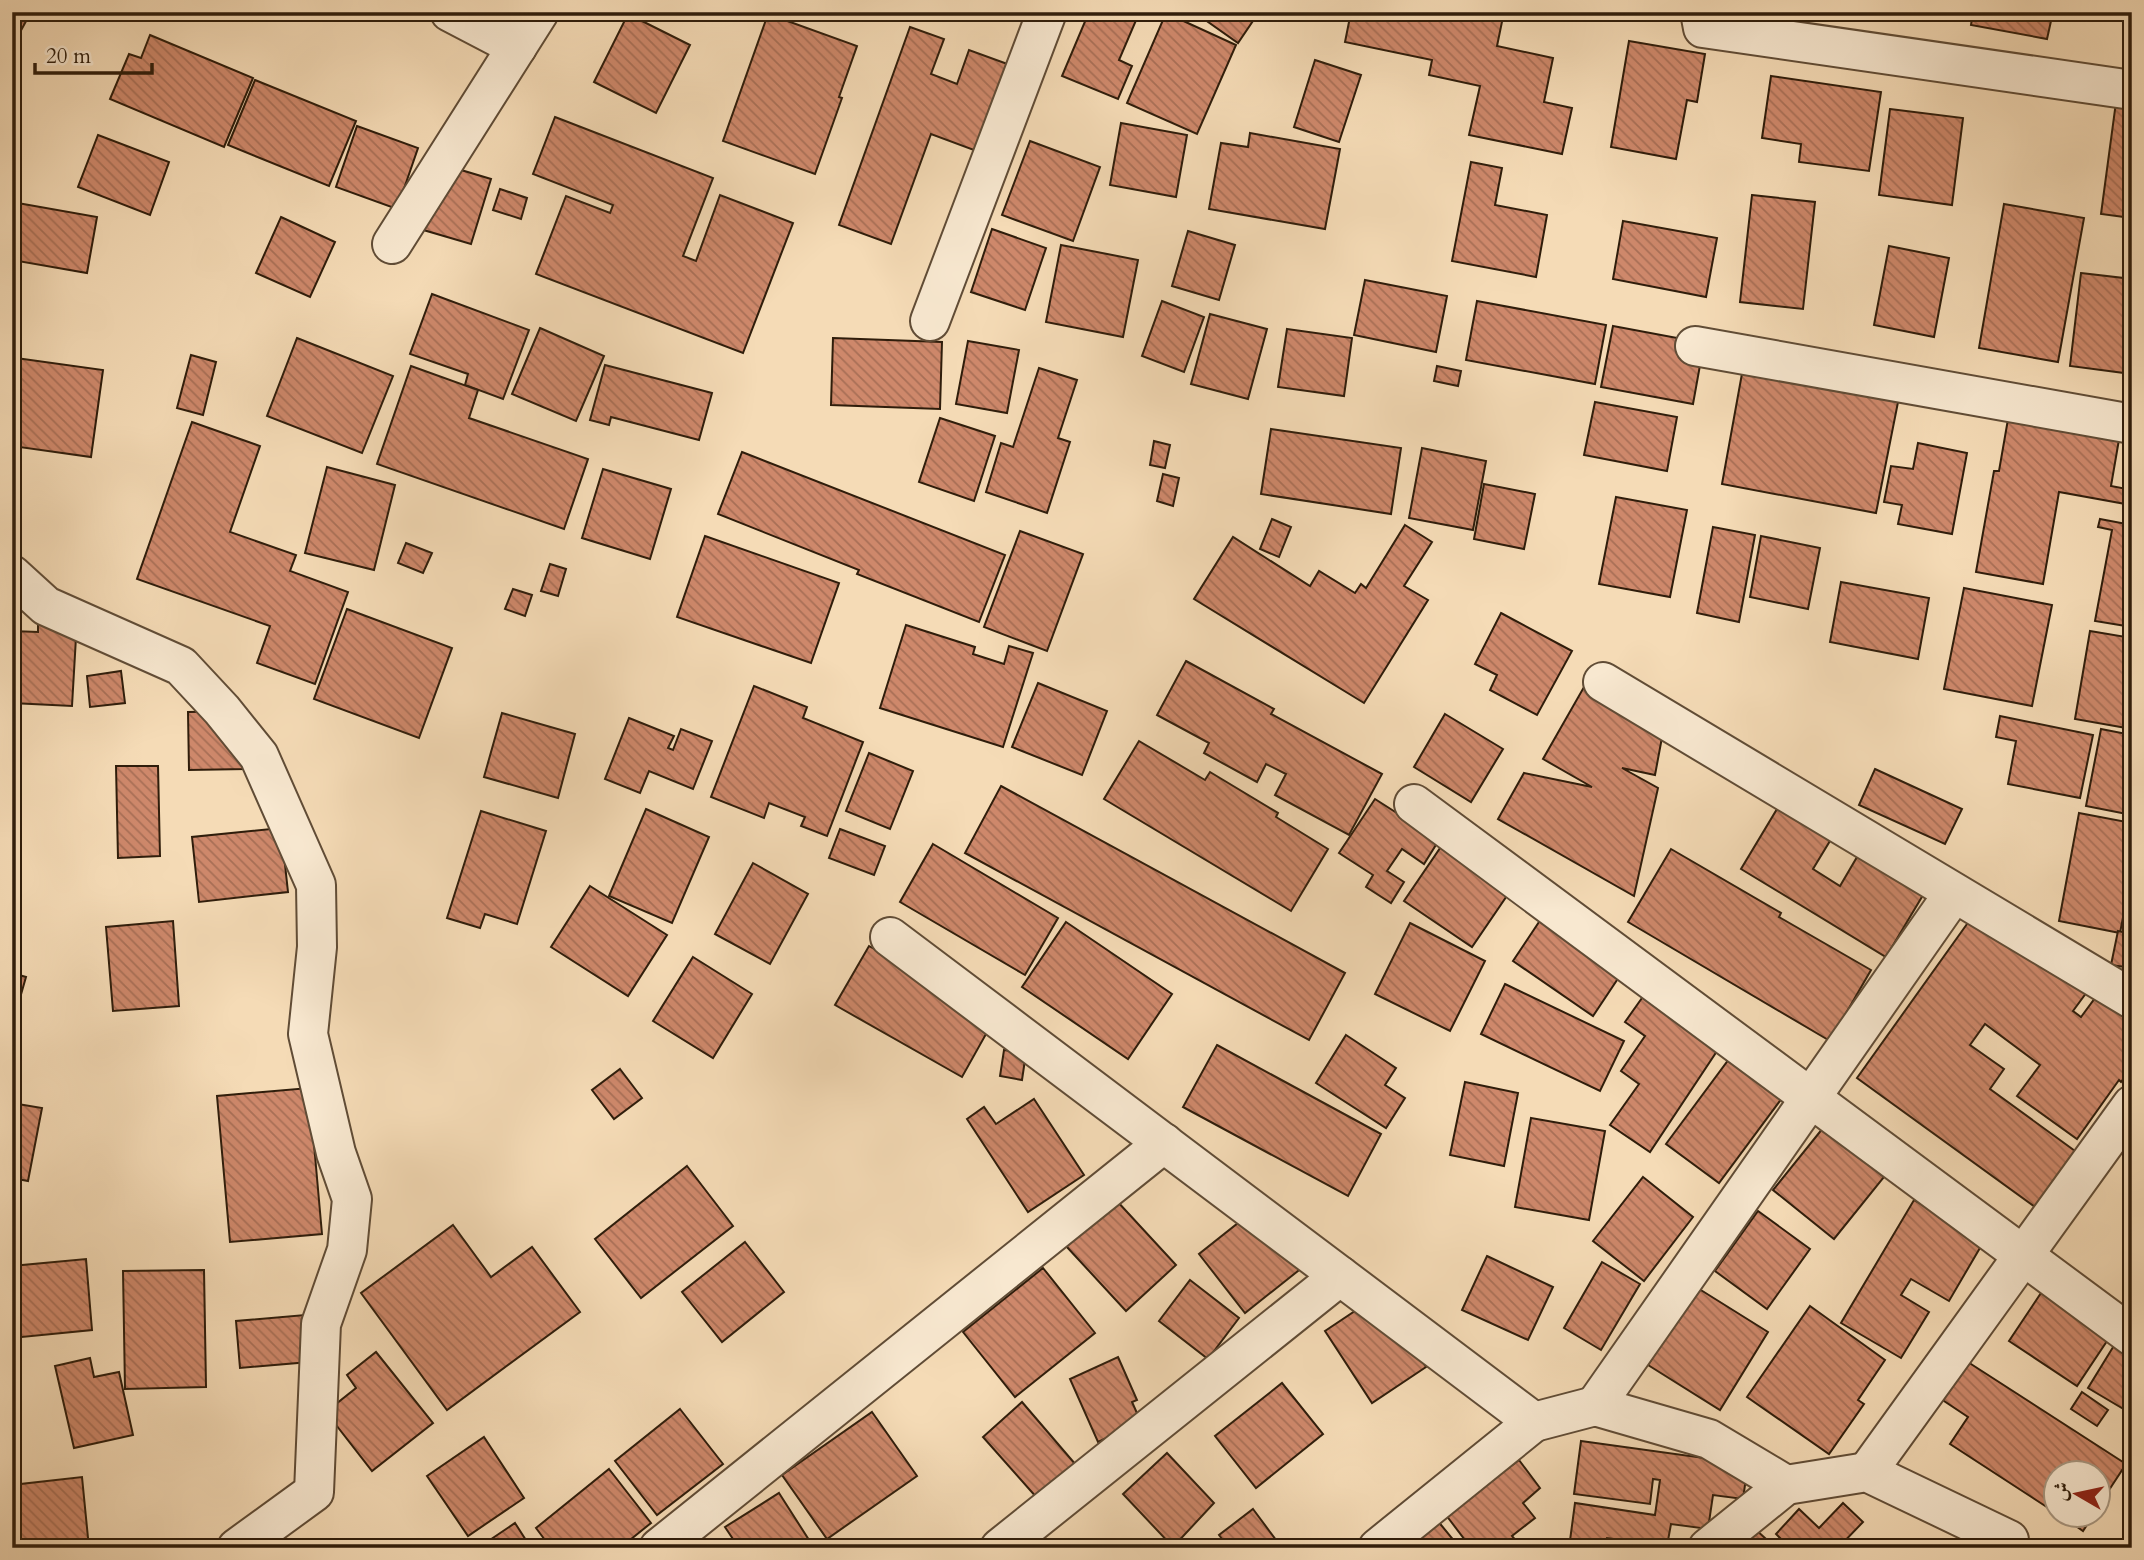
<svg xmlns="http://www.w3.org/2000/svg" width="2144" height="1560" font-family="Cardo,Amiri,serif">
  <defs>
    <pattern id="building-back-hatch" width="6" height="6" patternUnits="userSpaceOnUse" patternTransform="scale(1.75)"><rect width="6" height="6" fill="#ce886b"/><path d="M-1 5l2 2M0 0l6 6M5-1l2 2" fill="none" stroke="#a86f56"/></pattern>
  </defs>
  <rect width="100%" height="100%" fill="#f5dbb6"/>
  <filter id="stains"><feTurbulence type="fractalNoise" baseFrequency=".00286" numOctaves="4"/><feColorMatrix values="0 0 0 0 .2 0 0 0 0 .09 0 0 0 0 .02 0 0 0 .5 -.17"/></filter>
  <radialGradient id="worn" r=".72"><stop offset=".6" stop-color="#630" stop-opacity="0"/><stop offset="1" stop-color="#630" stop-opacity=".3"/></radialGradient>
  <g fill="url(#building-back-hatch)" stroke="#2f1d0b" stroke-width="2">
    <polygon points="12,12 31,12 12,47"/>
    <polygon points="1089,12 1124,12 1137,18 1119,60 1132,66 1118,99 1062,76"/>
    <polygon points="1194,12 1259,12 1238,43"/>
    <polygon points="1351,12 1504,12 1497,46 1553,58 1544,102 1572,108 1562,154 1469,135 1480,86 1429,75 1432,60 1345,42"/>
    <polygon points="1973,12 2053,12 2047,39 1971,25"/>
    <polygon points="1166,13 1236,45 1197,134 1127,103"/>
    <polygon points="628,14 690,45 656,113 594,82"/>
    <polygon points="768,14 857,46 839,97 842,98 815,174 723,141"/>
    <polygon points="910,27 944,39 931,74 957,84 969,50 1021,69 990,156 931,134 891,244 839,225"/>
    <polygon points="150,35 253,78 224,147 110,99 129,54 141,58"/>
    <polygon points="1629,41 1705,54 1697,102 1687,100 1676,159 1611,147"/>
    <polygon points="1315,60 1361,75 1339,142 1294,127"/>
    <polygon points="1771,76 1881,92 1869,171 1799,162 1801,144 1762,138"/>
    <polygon points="255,80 356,121 329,186 228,145"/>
    <polygon points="2116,102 2132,104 2132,218 2101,214"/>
    <polygon points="1890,109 1963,118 1952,205 1879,195"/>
    <polygon points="555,117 713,178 683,256 696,261 720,195 793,223 743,353 536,274 566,196 610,213 613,205 533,174"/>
    <polygon points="1121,123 1187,135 1176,197 1110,185"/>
    <polygon points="357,126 418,148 397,209 336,187"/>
    <polygon points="1250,133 1340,149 1325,229 1209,209 1221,143 1248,147"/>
    <polygon points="98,135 169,162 150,215 78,187"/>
    <polygon points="1030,141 1100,167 1073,241 1002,215"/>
    <polygon points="1471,162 1502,168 1495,205 1547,215 1536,277 1452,261"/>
    <polygon points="441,164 491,179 471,244 420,229"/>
    <polygon points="500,189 527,198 521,219 493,210"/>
    <polygon points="1752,195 1815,202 1803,309 1740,302"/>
    <polygon points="12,202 97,217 87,273 12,260"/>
    <polygon points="2004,204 2084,218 2058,362 1979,348"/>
    <polygon points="281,217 335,242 310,297 256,273"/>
    <polygon points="1623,221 1717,238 1706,297 1613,279"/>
    <polygon points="992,229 1046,248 1025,310 971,292"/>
    <polygon points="1188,231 1235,245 1219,300 1172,286"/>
    <polygon points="1061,245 1138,260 1123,337 1046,322"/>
    <polygon points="1889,246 1949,258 1934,337 1874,325"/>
    <polygon points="2081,273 2132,279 2132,374 2070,366"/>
    <polygon points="1365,280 1447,296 1436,352 1354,335"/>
    <polygon points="432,294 529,330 503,399 465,385 468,374 410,354"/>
    <polygon points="1162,301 1204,317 1184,372 1142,356"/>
    <polygon points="1477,301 1606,325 1595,384 1466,360"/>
    <polygon points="1210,314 1267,329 1248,399 1191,384"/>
    <polygon points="1613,326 1704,343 1693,404 1601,387"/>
    <polygon points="540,328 604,356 576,421 512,394"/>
    <polygon points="1287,329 1352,338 1344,396 1278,387"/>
    <polygon points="297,338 393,376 362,453 267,416"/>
    <polygon points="833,338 942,342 940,409 831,405"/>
    <polygon points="968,341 1019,350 1007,413 956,404"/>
    <polygon points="191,355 216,362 203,415 177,408"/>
    <polygon points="1745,357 1901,387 1876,513 1722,484"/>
    <polygon points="16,358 103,370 91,457 12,446 12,389"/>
    <polygon points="605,365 712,393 699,440 611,417 609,425 590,420"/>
    <polygon points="411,366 478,390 469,418 588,459 564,529 377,464"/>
    <polygon points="1437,366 1461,371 1458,386 1434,381"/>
    <polygon points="1039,368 1077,380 1058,438 1070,442 1047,513 986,492 1001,443 1013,447"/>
    <polygon points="1595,402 1677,417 1667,471 1584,455"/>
    <polygon points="2011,402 2122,422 2111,486 2132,490 2131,505 2059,492 2043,584 1976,572 1994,471 1999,471"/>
    <polygon points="940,418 995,436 974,501 919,482"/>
    <polygon points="192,422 260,446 230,532 296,555 290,571 348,592 315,684 257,663 270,626 137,579"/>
    <polygon points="1271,429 1401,448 1391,514 1261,494"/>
    <polygon points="1154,441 1170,445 1165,468 1150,465"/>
    <polygon points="1918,443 1967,453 1952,534 1898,524 1902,505 1884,502 1891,466 1913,469"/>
    <polygon points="1422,448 1486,461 1473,530 1409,518"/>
    <polygon points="742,452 1005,555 979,622 857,574 859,570 718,514"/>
    <polygon points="327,467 395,485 374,570 305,553"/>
    <polygon points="603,469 671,489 650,559 582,538"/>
    <polygon points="1163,474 1179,478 1173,506 1157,501"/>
    <polygon points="1484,484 1535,494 1524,549 1474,539"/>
    <polygon points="1616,497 1687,510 1670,597 1599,584"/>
    <polygon points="1272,519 1291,527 1279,557 1260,549"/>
    <polygon points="2100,519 2132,525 2132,627 2095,621 2112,530 2098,527"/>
    <polygon points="1405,525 1432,542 1404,586 1428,600 1364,703 1194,599 1233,537 1310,586 1319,571 1355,593 1361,584 1366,588"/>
    <polygon points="1713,527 1755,535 1739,622 1697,613"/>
    <polygon points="1020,531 1083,554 1047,651 984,627"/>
    <polygon points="705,536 839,583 811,663 677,617"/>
    <polygon points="1761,536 1820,548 1808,609 1750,597"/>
    <polygon points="406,543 432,553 423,573 398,563"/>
    <polygon points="550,564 566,569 558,596 541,591"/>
    <polygon points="1841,582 1929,598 1918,659 1830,642"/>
    <polygon points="1964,588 2052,605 2032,706 1944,689"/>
    <polygon points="513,589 532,595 525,616 505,609"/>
    <polygon points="347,609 452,648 419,738 314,699"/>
    <polygon points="1501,613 1572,651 1537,715 1490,690 1497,675 1475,664"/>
    <polygon points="38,618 77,620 72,706 12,703 12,631 38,632"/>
    <polygon points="906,625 975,647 973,654 1004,664 1009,646 1033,653 1003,747 880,708"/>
    <polygon points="2090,631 2132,638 2132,729 2075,719"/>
    <polygon points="1186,661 1274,709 1271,714 1382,774 1349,835 1275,795 1286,774 1266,764 1257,782 1204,753 1209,743 1157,715"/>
    <polygon points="121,671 125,703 90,707 87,676"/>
    <polygon points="1038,683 1107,711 1082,775 1012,747"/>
    <polygon points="754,686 807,707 803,718 863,742 827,836 801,826 805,817 769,803 764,818 711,797"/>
    <polygon points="1584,687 1663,732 1655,775 1622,768 1658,788 1634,896 1498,819 1524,773 1592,787 1543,759"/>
    <polygon points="245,711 246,769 189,770 188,712"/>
    <polygon points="502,713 575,734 558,798 484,777"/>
    <polygon points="1445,714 1503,749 1471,802 1414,767"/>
    <polygon points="2000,716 2093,735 2080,798 2008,784 2016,741 1996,737"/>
    <polygon points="629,718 674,736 668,748 673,750 681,729 712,741 693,789 649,771 640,793 605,779"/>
    <polygon points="2101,729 2132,735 2132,815 2086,806"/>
    <polygon points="1139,741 1205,780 1210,772 1278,813 1276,817 1328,849 1291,911 1104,799"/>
    <polygon points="869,753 913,771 890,829 846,811"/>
    <polygon points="116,766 158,766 160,856 118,858"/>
    <polygon points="1875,769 1962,809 1945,844 1859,805"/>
    <polygon points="1001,786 1345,973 1309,1040 965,853"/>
    <polygon points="1786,794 1839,826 1813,869 1840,886 1867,840 1932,880 1886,957 1741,869"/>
    <polygon points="1375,799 1439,840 1424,864 1402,849 1387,871 1404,882 1391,903 1366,887 1373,875 1339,853"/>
    <polygon points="646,809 709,837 672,923 609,896"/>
    <polygon points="481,811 546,831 517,924 485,914 480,928 447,918"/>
    <polygon points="2079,813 2132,823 2132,871 2120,933 2059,921"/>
    <polygon points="281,828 288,892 199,902 192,837"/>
    <polygon points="840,829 885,846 874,875 829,858"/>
    <polygon points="1449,835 1517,881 1472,947 1404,901"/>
    <polygon points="933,844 1058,918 1025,975 900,902"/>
    <polygon points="1671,849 1781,913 1779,917 1871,970 1830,1041 1628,922"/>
    <polygon points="753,863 808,894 770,964 715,934"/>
    <polygon points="590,886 667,935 628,996 551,947"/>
    <polygon points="1972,917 2092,985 2073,1011 2081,1017 2101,990 2132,1012 2132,1067 2121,1082 2119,1080 2077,1139 2017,1096 2040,1065 1985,1024 1970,1045 2004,1069 1990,1089 2075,1151 2035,1207 1857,1078"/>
    <polygon points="1541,919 1633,956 1593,1016 1513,961"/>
    <polygon points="173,921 179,1006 113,1011 106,927"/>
    <polygon points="1066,922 1172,994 1128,1059 1022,987"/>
    <polygon points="1410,923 1485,961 1450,1031 1375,994"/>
    <polygon points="2118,931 2132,934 2132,968 2111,965"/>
    <polygon points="869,946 995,1018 962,1077 835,1005"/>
    <polygon points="693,957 752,994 713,1058 653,1021"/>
    <polygon points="12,973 26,977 12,1026"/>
    <polygon points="1505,984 1624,1041 1600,1091 1481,1034"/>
    <polygon points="1649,988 1725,1039 1650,1152 1610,1125 1639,1084 1621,1071 1645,1036 1625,1022"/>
    <polygon points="1346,1035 1396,1068 1385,1085 1405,1098 1386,1128 1316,1083"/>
    <polygon points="1217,1045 1381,1134 1348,1196 1183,1107"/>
    <polygon points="1004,1050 1026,1053 1022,1080 1000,1076"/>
    <polygon points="1735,1051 1788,1090 1719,1183 1666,1144"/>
    <polygon points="620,1069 642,1098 614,1119 592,1090"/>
    <polygon points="1465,1082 1518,1093 1504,1166 1450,1155"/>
    <polygon points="309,1088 322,1234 230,1242 217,1096"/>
    <polygon points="1034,1099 1084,1175 1028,1212 967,1119 984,1107 996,1124"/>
    <polygon points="12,1103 42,1108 28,1181 12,1178"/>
    <polygon points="1531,1118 1605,1131 1589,1220 1515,1207"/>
    <polygon points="1823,1128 1884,1177 1834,1239 1773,1190"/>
    <polygon points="687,1166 733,1226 641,1298 595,1239"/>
    <polygon points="1643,1177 1693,1217 1644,1281 1593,1241"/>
    <polygon points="1116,1200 1176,1265 1126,1311 1066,1246"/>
    <polygon points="1914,1200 1984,1241 1949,1301 1911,1279 1901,1295 1929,1312 1901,1358 1841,1323"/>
    <polygon points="1262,1204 1308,1263 1245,1313 1199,1254"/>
    <polygon points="1758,1211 1810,1249 1767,1309 1715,1271"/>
    <polygon points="453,1225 491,1277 532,1247 580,1312 447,1410 361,1293"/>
    <polygon points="745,1242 784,1292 722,1342 682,1292"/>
    <polygon points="1487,1256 1553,1287 1528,1340 1462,1310"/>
    <polygon points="86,1259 92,1330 12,1338 12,1266"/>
    <polygon points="1602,1262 1640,1284 1601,1350 1564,1328"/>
    <polygon points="1043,1268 1095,1333 1015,1397 963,1332"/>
    <polygon points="204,1270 206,1387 125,1389 123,1271"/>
    <polygon points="1190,1280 1239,1318 1208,1359 1159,1321"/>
    <polygon points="1696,1287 1768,1332 1720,1410 1648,1365"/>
    <polygon points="2043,1290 2111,1335 2077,1386 2009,1341"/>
    <polygon points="1379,1295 1426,1367 1372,1403 1325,1331"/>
    <polygon points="1810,1306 1885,1360 1858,1400 1864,1404 1829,1454 1747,1397"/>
    <polygon points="305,1315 309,1362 240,1368 236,1321"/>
    <polygon points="2118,1339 2132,1347 2132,1414 2088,1388"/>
    <polygon points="376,1352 433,1423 372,1471 326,1412 356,1388 347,1375"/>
    <polygon points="1957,1355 2126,1464 2098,1507 2098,1472 2056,1472 2056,1513 1950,1444 1968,1417 1932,1393"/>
    <polygon points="1118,1357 1137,1400 1132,1402 1141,1422 1098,1442 1070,1379"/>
    <polygon points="90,1358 94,1377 119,1372 133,1435 74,1448 55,1366"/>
    <polygon points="1282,1383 1323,1434 1256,1488 1215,1436"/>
    <polygon points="2082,1392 2108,1410 2097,1426 2071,1409"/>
    <polygon points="1022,1402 1076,1465 1038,1499 983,1437"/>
    <polygon points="680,1409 723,1464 657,1515 615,1461"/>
    <polygon points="872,1412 917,1476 827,1539 782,1475"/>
    <polygon points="484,1437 524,1498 468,1536 427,1476"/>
    <polygon points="1581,1441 1748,1464 1743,1499 1713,1495 1708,1529 1671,1524 1667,1546 1607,1538 1605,1548 1569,1548 1575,1503 1655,1515 1660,1480 1653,1479 1650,1504 1574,1494"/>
    <polygon points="1167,1453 1214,1503 1173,1547 1123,1494"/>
    <polygon points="1519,1460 1540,1488 1523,1503 1535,1518 1512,1536 1521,1547 1471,1548 1446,1515"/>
    <polygon points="609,1469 651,1523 620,1548 551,1548 536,1528"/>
    <polygon points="82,1477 89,1548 12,1548 12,1485"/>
    <polygon points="779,1493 809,1540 796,1548 739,1548 725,1527"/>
    <polygon points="1843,1503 1863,1522 1838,1548 1790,1548 1776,1534 1799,1509 1819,1528"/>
    <polygon points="1253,1509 1282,1548 1229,1548 1219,1535"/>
    <polygon points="2059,1514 2094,1514 2083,1531"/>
    <polygon points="1437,1520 1460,1548 1402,1548"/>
    <polygon points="515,1523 531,1548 478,1548"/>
    <polygon points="1755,1529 1776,1548 1739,1548"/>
  </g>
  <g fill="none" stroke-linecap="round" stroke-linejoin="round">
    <defs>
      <g id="minor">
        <polyline points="450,12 517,47"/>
        <polyline points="1700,12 1703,28 2132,90"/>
        <polyline points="392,244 539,12"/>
        <polyline points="930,321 1047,12"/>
        <polyline points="1695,346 2132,424"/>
        <polyline points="12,575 46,606 181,666 222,710 259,756 316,885 317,947 308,1034 336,1153 352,1199 347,1250 321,1324 314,1492 237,1548"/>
        <polyline points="1603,682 2132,999"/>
        <polyline points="1414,804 2132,1336"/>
        <polyline points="890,937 1534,1422 1595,1406 1709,1439 1786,1485 1867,1472 2009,1540"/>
        <polyline points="1595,1406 1954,893"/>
        <polyline points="1867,1472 2132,1105"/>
        <polyline points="659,1548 1164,1143"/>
        <polyline points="1000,1548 1340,1276"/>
        <polyline points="1378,1548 1534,1422"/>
        <polyline points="1708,1548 1786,1485"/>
      </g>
    </defs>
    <use href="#minor" stroke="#604c36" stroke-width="42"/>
    <use href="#minor" stroke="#f8e8d0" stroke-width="38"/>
  </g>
  <rect width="2144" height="1560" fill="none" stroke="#f5dbb6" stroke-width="42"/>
  <rect x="14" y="14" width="2116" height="1532" fill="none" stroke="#2f1d0b" stroke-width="3.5"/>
  <rect x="21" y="21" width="2102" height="1518" fill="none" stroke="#2f1d0b" stroke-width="2"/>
  <g transform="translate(2077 1494) rotate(279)"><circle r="33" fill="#f8e8d0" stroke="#a89781" stroke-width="2"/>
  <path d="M0-5L12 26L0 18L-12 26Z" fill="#8f2418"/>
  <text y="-10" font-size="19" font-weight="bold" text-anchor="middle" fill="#2f1d0b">ش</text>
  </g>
  <path d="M35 63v10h117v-10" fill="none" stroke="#2f1d0b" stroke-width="3.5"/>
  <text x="46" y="63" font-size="21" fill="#2f1d0b" stroke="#f8e8d0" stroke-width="5" paint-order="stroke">20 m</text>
  <rect width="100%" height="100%" filter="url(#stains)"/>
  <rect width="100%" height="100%" fill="url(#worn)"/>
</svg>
